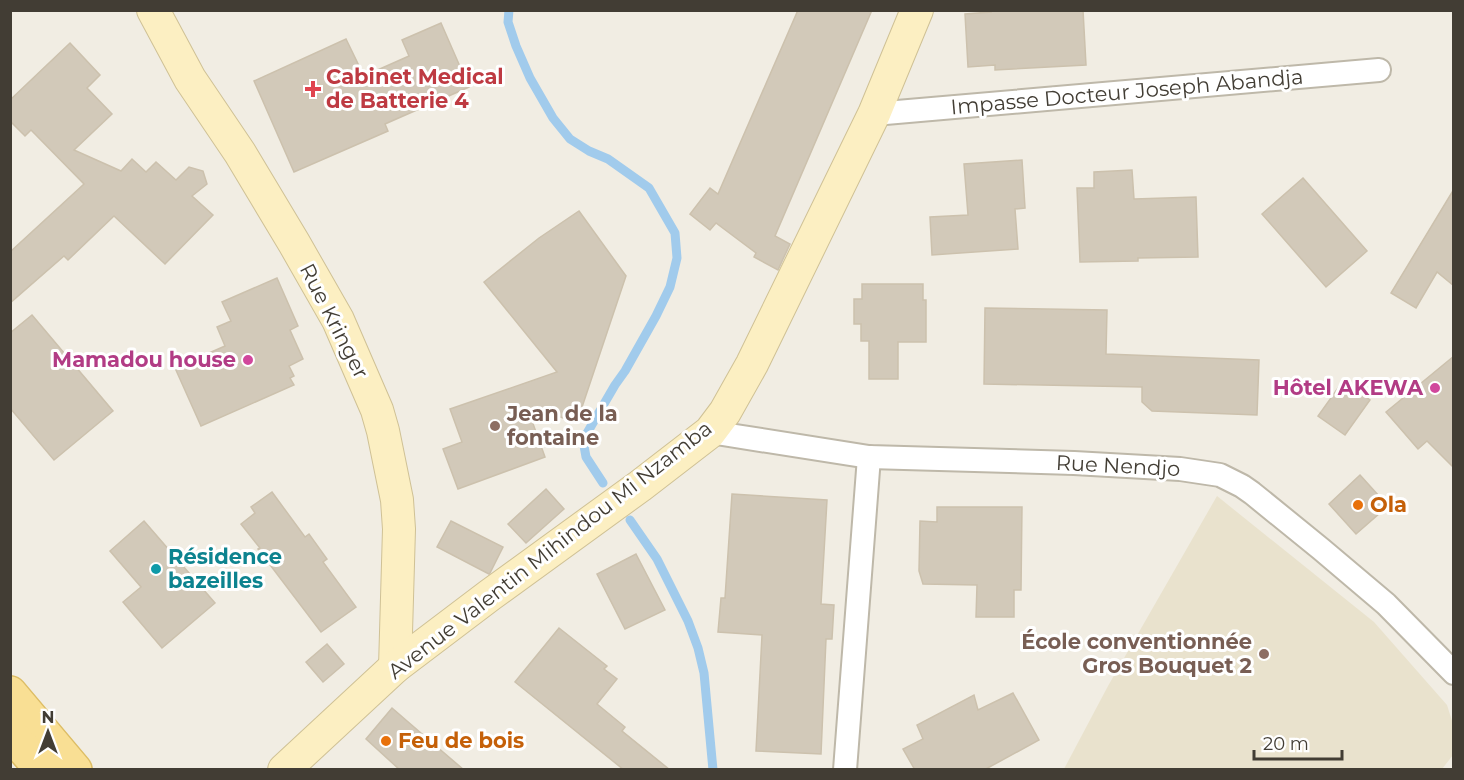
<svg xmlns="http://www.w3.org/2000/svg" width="1464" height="780" font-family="Montserrat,sans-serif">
  <rect width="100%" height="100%" fill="#f1ede3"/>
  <polygon fill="#e9e2cd" points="1217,496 1374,622 1447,705 1453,724 1453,755 1442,769 1064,769 1108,686"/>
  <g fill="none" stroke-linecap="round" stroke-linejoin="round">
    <g stroke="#a1cbec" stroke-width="9">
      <polyline points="509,10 508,22 516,46 530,78 553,118 570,139 589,151 608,159 649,188 675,233 677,258 670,287 656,316 625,371 615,385 583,440 586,457 603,483"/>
      <polyline points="630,520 657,559 688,621 698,648 704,673 713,770"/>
    </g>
  </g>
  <g fill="#d2c9b9" stroke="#ccc1ad" stroke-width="1.5">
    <polygon points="798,10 872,10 775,236 790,244 778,270 754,257 756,253 716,223 710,230 690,214 710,188 718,194"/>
    <polygon points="990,10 1083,10 1086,65 995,70 995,65 968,67 965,14 991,12"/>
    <polygon points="441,23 469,87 385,124 388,131 294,172 254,81 346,39 364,76 409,56 402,40"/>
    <polygon points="70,43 100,75 87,88 112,114 74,150 121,171 132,159 146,172 156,162 176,180 189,167 203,171 207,184 192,196 213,215 165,264 114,216 68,260 64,256 10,303 10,252 84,184 31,130 25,136 10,121 10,100"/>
    <polygon points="1022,160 1025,208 1015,209 1018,249 932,255 930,217 968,215 964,164"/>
    <polygon points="1132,170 1134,199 1196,197 1198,257 1138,258 1138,261 1080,262 1077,188 1094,188 1094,172"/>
    <polygon points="1303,178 1367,251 1326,287 1262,214"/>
    <polygon points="1454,189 1454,286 1437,272 1416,308 1391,293"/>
    <polygon points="579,211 626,276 577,422 527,407 545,457 458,489 443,449 462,442 450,409 557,372 484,282 539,238"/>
    <polygon points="277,278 298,326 290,330 303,359 289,366 294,376 290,378 294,385 201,426 175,368 225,346 217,327 231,321 222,302"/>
    <polygon points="862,284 923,284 923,300 926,300 926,342 898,342 898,379 869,379 869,341 861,341 861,324 854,324 854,299 862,299"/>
    <polygon points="985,308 1107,310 1106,354 1259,360 1257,415 1152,411 1142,402 1142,387 984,384"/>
    <polygon points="32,315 113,411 54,460 10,408 10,333"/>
    <polygon points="1454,356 1454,468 1427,441 1418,449 1386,412"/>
    <polygon points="1343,381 1370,400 1345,435 1318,416"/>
    <polygon points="1360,475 1388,506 1356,534 1329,504"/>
    <polygon points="546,489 564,509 526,543 508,524"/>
    <polygon points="272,492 305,537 309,534 327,559 323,562 356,607 321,632 258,549 260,548 241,524 255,513 251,507"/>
    <polygon points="732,494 827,500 821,604 834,605 832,639 826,639 821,754 756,751 762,635 718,632 721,598 725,598"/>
    <polygon points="937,507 1022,507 1021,590 1014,590 1014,617 976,617 977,585 923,584 919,571 920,521 937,522"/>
    <polygon points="144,521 215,603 162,648 123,602 141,587 110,551"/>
    <polygon points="451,521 503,547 490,573 489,574 437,547"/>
    <polygon points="636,554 665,610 625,629 597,574"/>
    <polygon points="559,628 607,666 604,669 617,679 597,704 625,727 622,731 670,770 624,770 515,682"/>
    <polygon points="327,644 344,664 323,682 306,662"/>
    <polygon points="1013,693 1039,740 984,770 915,770 903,749 923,739 917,725 974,695 978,710"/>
    <polygon points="392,708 436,746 464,770 400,770 366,739"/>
  </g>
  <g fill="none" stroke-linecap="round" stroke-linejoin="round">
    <defs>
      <g id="street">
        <polyline points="874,114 1379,70"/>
        <polyline points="710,432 869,457 1074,463 1180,469 1220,475 1242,486 1252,493 1321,549 1386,604 1454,673"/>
        <polyline points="845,770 869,457"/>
      </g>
      <g id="secondary">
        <polyline points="153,10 190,79 240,153 294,243 338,320 377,410 383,431 397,500 399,529 395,667"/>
        <polyline points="284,770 395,667 490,595 640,486 710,432 725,412 752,364 874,114 917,10"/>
      </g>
      <g id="primary">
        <polyline points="10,693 75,770"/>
        <polyline points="10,733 42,770"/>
      </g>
    </defs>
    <use href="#street" stroke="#beb8a9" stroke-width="26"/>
    <use href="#secondary" stroke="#cfc195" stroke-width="34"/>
    <use href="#primary" stroke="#ddbd65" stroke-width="36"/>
    <use href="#street" stroke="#fff" stroke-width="22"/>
    <use href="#secondary" stroke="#fcefc2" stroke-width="32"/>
    <use href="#primary" stroke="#f9df94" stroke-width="33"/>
  </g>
  <path fill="#e0444e" stroke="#fff" stroke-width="2" d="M310 80h6v6h6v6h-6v6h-6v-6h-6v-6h6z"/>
  <g fill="#d1479c" stroke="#fff" stroke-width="2">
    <circle cx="248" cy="360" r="6"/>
    <circle cx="1435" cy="388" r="6"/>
  </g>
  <g fill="#8d6e63" stroke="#fff" stroke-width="2">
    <circle cx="495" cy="426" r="6"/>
    <circle cx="1264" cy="654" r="6"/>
  </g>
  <g fill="#e8710a" stroke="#fff" stroke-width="2">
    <circle cx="1358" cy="505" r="6"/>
    <circle cx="386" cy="741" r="6"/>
  </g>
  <circle fill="#0f9aa8" stroke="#fff" stroke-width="2" cx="156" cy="569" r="6"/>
  <g text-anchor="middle" stroke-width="6" stroke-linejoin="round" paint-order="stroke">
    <g font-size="21" font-weight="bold" fill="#be3a42" stroke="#fff" text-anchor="start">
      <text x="326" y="84">Cabinet Medical<tspan x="326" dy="24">de Batterie 4</tspan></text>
    </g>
    <g font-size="21" fill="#423d34" stroke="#fff">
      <text transform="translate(1127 92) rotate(-5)" y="7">Impasse Docteur Joseph Abandja</text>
      <text transform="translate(334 321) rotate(63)" y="7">Rue Kringer</text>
      <text transform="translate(1118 466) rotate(3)" y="7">Rue Nendjo</text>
      <text transform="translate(550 550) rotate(-38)" y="7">Avenue Valentin Mihindou Mi Nzamba</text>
    </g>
    <g font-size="21" font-weight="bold" fill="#b23c85" stroke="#fff" text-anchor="end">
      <text x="236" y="367">Mamadou house</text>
      <text x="1423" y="395">Hôtel AKEWA</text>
    </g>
    <g font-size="21" font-weight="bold" fill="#785e54" stroke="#fff" text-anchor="start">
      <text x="507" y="421">Jean de la<tspan x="507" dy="24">fontaine</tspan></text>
      <text x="1252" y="649" text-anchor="end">École conventionnée<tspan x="1252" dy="24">Gros Bouquet 2</tspan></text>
    </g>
    <g font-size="21" font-weight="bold" fill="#c56008" stroke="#fff" text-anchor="start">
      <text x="1370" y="512">Ola</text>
      <text x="398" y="748">Feu de bois</text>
    </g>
    <g font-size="21" font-weight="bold" fill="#0d838f" stroke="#fff" text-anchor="start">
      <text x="168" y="564">Résidence<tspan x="168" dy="24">bazeilles</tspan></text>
    </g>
  </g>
  <rect width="1464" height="780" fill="none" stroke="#423d34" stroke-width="24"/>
  <g transform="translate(48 732)" stroke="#ffffff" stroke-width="4.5" paint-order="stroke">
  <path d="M0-4.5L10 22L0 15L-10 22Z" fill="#423d34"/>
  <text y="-9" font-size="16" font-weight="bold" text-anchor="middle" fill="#423d34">N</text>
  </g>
  <path d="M1254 750v9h88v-9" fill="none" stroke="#423d34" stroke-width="3"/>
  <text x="1263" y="750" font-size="18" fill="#423d34" stroke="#ffffff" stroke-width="4.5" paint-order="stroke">20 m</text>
</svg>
